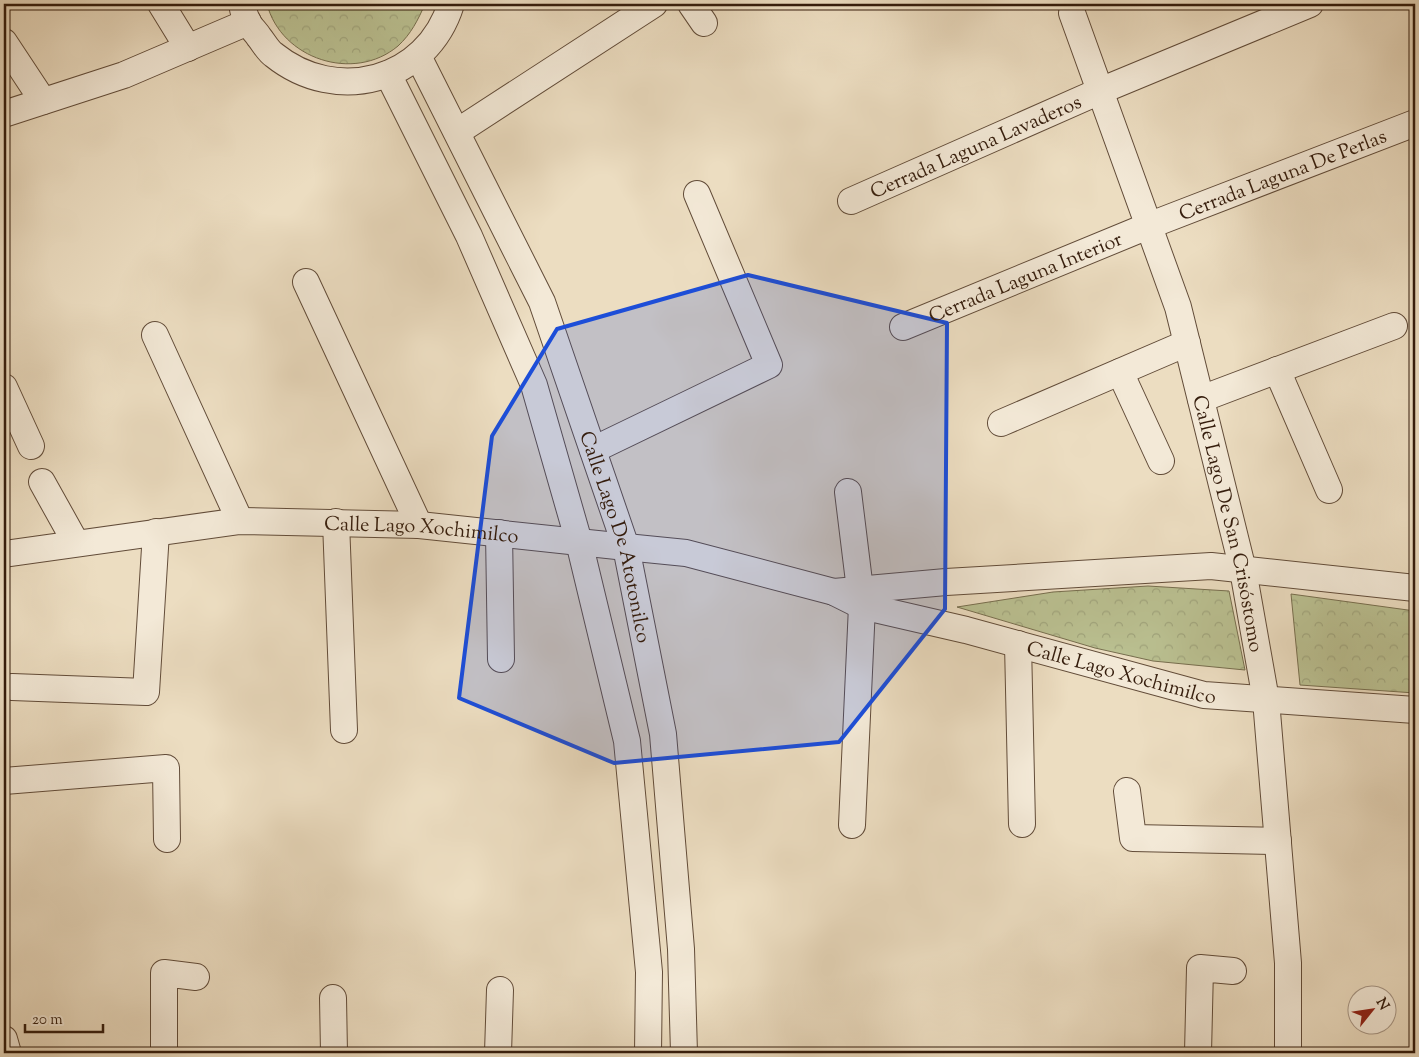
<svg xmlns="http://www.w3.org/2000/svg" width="1419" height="1057" font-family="'Sorts Mill Goudy',serif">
  <defs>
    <pattern id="park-crowns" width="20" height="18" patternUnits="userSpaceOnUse" patternTransform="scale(1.25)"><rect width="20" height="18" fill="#bac091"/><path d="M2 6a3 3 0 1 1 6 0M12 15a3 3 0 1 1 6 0" fill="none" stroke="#a0a47c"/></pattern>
  </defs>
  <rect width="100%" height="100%" fill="#ecddc1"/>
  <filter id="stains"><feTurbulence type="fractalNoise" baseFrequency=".004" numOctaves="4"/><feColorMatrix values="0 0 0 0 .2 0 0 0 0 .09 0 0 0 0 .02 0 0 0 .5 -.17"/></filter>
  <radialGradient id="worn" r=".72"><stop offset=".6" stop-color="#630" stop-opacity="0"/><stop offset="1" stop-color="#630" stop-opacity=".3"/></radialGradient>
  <g fill="url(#park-crowns)" stroke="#776e4e">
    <path d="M267,4H425C418,20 411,34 398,46C354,83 281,59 267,4Z"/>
    <polygon points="1148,586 1229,591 1245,670 1153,661 1095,648 957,607 1053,592"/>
    <polygon points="1291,594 1415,611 1415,693 1300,685"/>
  </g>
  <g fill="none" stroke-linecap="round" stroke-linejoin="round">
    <defs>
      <g id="street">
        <polyline points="161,4 188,48"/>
        <path d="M242,4C243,10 245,17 248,22C250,27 256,32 259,37C264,43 268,51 274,55C336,105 427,82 451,4"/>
        <polyline points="691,4 704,23"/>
        <path id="s1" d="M1072,13L1178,307L1243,570L1266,700L1288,963V1053"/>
        <polyline points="4,42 43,101"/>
        <path id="s2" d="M418,56L542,302L626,547L663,734L681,949L684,1053"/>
        <polyline points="388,74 469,236 534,385 579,542 627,741 649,972 648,1053"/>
        <polyline points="4,114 124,75 248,22"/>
        <polyline points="457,132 654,4"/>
        <path id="s3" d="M851,201L1100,91L1310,4"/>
        <polyline points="306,282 419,525"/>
        <path id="s4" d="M903,327L1148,226L1415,123"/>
        <polyline points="155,335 240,521"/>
        <polyline points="1277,370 1329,490"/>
        <polyline points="1120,372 1161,461"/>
        <polyline points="4,387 31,446"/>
        <polyline points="1201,399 1394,326"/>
        <polyline points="1001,423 1187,343"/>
        <polyline points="593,450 769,365 697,194"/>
        <polyline points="42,482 76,543"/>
        <polyline points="848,492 862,606 852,825"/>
        <polyline points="336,522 344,730"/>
        <polyline points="499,533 501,659"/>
        <path id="s5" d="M4,554L240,521L419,525L626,547L686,553L834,592L862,606L966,630L1204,695L1415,710"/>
        <polyline points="834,592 946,582 1211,566 1415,588"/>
        <polyline points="1018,644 1022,824"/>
        <polyline points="12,687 146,692 156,532"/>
        <polyline points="4,781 166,768 167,839"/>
        <polyline points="1127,791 1133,838 1278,841"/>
        <polyline points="333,998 334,1053"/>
        <polyline points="4,1039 8,1053"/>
        <polyline points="164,1053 164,973 196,977"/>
        <polyline points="498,1053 500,990"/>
        <polyline points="1198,1053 1200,968 1233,971"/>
      </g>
    </defs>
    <use href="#street" stroke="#624c39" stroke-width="28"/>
    <use href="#street" stroke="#f3e9d7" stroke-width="26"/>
  </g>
  <path fill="#1d4ed8" fill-opacity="0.2" stroke="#1d4ed8" stroke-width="4" stroke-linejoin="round" d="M748,275L947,323L945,609L839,742L614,763L459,698L492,436L557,329Z"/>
  <g text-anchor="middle" stroke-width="4.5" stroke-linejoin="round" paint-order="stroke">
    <g font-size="20" fill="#341c0c" stroke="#f3e9d7">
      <text dy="7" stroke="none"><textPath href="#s3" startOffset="136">Cerrada Laguna Lavaderos</textPath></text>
      <text dy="7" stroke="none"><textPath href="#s4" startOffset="409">Cerrada Laguna De Perlas</textPath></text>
      <text dy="7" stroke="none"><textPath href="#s4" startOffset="132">Cerrada Laguna Interior</textPath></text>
      <text dy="7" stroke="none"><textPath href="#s1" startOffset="535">Calle Lago De San Crisóstomo</textPath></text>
      <text dy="7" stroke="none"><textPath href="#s5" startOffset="420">Calle Lago Xochimilco</textPath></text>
      <text dy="7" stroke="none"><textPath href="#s2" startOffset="522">Calle Lago De Atotonilco</textPath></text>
      <text dy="7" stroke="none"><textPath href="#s5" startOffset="1138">Calle Lago Xochimilco</textPath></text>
    </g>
  </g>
  <rect width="1419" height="1057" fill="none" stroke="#ecddc1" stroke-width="20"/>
  <rect x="5" y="5" width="1409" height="1047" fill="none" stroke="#341c0c" stroke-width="2.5"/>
  <rect x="10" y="10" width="1399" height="1037" fill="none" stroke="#341c0c"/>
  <g transform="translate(1372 1010) rotate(60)"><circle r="24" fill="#f3e9d7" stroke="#a79786"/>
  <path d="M0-4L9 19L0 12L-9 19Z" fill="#8f2418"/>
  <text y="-8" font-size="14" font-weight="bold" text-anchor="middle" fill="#341c0c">N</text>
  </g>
  <path d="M25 1024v8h78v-8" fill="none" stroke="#341c0c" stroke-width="2.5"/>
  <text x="32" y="1024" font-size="15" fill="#341c0c" stroke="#f3e9d7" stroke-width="4" paint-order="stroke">20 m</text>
  <rect width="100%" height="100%" filter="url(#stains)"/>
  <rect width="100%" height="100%" fill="url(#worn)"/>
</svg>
